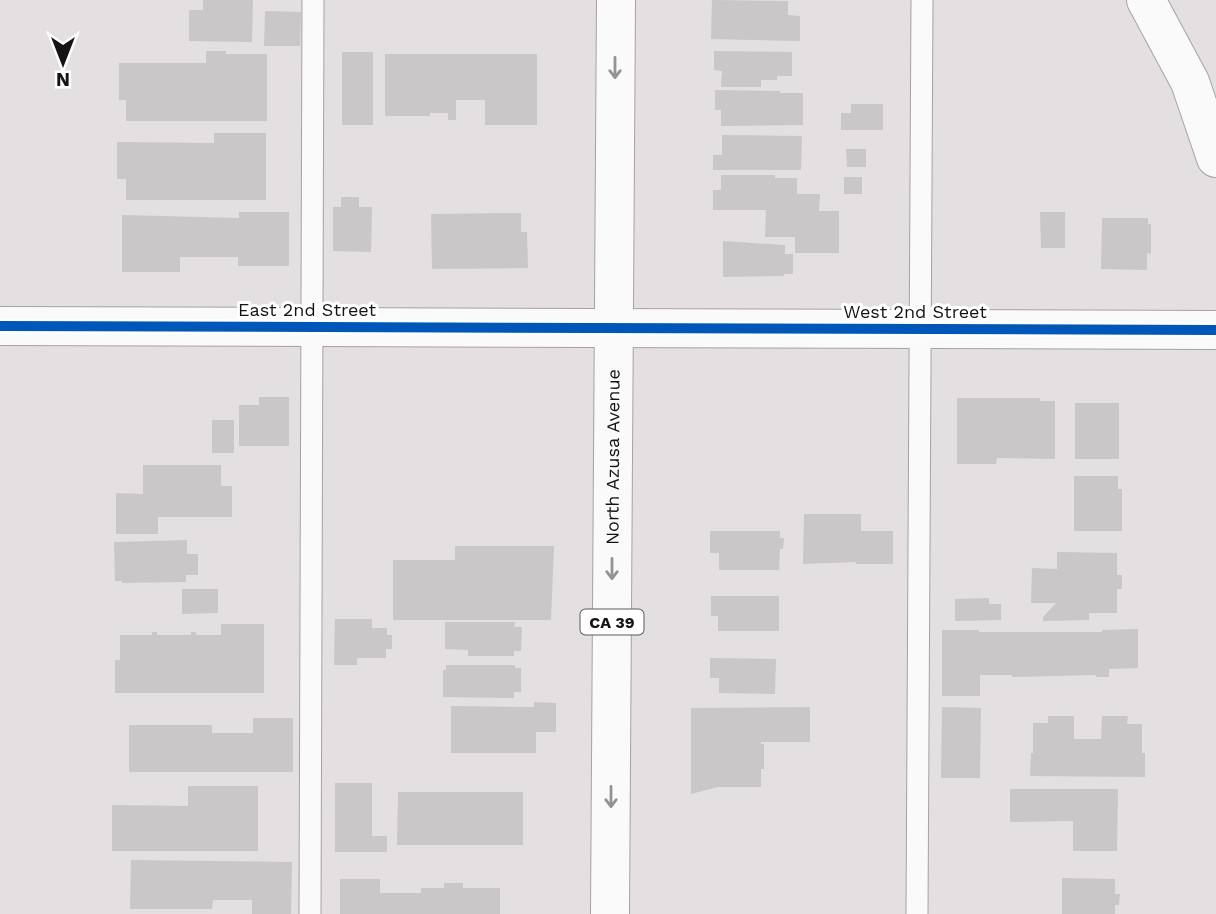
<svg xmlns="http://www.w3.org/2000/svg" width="1216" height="914" font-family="'Work Sans',sans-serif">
  <rect width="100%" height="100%" fill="#e4dfe1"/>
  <g fill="#cac7c8">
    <polygon points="203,0 253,0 252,42 189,41 189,10 203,10"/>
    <polygon points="712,0 788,1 788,15 800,16 800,41 711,39"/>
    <polygon points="265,11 301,12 300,46 264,46"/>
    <polygon points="206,51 226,51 226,54 267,54 267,121 126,121 126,100 119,100 119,63 206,63"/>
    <polygon points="714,51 792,52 792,76 777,76 777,80 761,80 761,87 721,87 722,71 714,70"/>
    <rect x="342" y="52" width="31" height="73"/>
    <polygon points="385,54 537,54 537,125 485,125 485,100 456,100 456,120 448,120 448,113 430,113 430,116 385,116"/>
    <polygon points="715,90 780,91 780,93 803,93 803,125 721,126 721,110 715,110"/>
    <polygon points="851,104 883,104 883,130 841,130 841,113 851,113"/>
    <polygon points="214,133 266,133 266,200 126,200 126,179 117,179 117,142 214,143"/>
    <polygon points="722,135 802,136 801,170 713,170 713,155 722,155"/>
    <polygon points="846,149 866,149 866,167 847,167"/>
    <polygon points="721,175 775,175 775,178 797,178 797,194 820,194 819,211 839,211 839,253 795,253 795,237 765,237 766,210 713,210 713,190 721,190"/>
    <rect x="844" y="177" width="18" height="17"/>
    <polygon points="341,197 359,197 359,207 372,207 371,252 333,251 333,207 341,207"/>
    <polygon points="239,212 289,212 289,266 238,266 238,257 180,257 180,272 122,272 122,215 239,218"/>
    <polygon points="1040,212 1065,212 1065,248 1041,248"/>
    <polygon points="521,213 521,232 527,232 528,268 432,269 431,214"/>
    <polygon points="1102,218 1148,218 1148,224 1151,224 1151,254 1147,253 1147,270 1101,269"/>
    <polygon points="723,241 785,245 785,254 793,254 793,274 784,274 784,276 723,277"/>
    <polygon points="259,397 289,397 289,446 239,446 239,405 259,405"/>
    <polygon points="957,398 1040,398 1040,401 1055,401 1055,459 997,458 996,464 957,464"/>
    <rect x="1075" y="403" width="44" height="56"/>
    <rect x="212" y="420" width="22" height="33"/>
    <polygon points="143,465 221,465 221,486 232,486 232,517 158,517 158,534 116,534 116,493 143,494"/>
    <polygon points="1074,476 1118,476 1118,489 1122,489 1122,531 1074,531"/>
    <polygon points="804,514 861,514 861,531 893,531 893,564 856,564 856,562 803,564"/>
    <polygon points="710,531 780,531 780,538 784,538 783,549 780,549 779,570 719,570 719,553 710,553"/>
    <polygon points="187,540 187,554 198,554 198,575 186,575 186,582 122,583 122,581 115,581 114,542"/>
    <polygon points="455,546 554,546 551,620 393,620 393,560 455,560"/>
    <polygon points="1057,552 1117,553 1117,575 1122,575 1122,589 1117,589 1117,613 1089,613 1089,620 1043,621 1043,617 1056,603 1031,603 1032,568 1057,569"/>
    <polygon points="182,589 218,589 218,613 182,614"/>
    <polygon points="711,596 779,596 779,631 718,631 718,616 711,616"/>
    <polygon points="989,598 989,604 1001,604 1001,620 955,621 955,599"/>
    <polygon points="335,619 372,619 372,628 387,628 387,635 392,635 392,649 386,649 386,658 357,658 357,665 334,665"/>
    <polygon points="445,622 515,622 514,627 522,627 521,651 514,651 514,656 468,656 468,650 445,649"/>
    <polygon points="221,624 264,624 264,693 115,693 115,660 120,660 120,635 152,635 152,632 157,632 157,635 191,635 191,632 196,632 196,635 221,635"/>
    <polygon points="1138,629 1138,668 1109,669 1109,677 1096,677 1096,675 1012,677 1012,675 980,675 980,696 942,696 942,630 979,630 979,632 1102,632 1102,630"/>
    <polygon points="710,658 776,659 775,694 719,693 719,678 710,678"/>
    <polygon points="446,665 515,665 515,668 521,668 521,692 514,692 514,698 443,697 443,670 446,670"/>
    <polygon points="534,702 556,703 556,732 536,732 536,753 451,753 451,706 534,707"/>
    <polygon points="810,707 810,742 761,742 761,744 764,744 764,769 761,769 761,787 718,787 691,794 691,708"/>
    <polygon points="942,707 981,708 980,778 941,778"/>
    <polygon points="1048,716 1074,716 1074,739 1101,739 1102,716 1128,716 1127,724 1142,724 1142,753 1145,753 1145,777 1030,776 1031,753 1033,753 1033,723 1048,723"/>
    <polygon points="253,718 293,718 293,772 129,772 129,725 212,725 212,733 253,733"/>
    <polygon points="335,783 372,783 372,836 387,836 387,852 335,852"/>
    <polygon points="188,786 258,786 258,851 112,851 112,805 188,806"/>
    <polygon points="1010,789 1118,789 1117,851 1073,851 1073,821 1010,822"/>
    <polygon points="398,792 523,792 523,845 397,845"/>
    <polygon points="131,860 292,862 291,914 252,914 252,900 213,900 212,909 130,909"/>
    <polygon points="1062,878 1115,879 1115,894 1120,894 1119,905 1115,905 1115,914 1062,914"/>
    <polygon points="340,879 380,879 380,893 421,893 421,888 444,888 444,883 463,883 463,888 500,888 500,914 340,914"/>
  </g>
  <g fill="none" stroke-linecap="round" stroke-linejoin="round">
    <defs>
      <g id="lane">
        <polyline points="310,914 313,0"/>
        <polyline points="917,914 922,0"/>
      </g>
      <polyline id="street" points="0,326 1216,330"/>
      <g id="primary">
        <polyline points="1146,0 1190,82 1216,158"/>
        <path id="s1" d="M610,914L616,0"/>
      </g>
    </defs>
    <use href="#lane" stroke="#a6a2a4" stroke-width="23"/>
    <use href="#street" stroke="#a6a2a4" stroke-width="40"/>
    <use href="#primary" stroke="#a6a2a4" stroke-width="40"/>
    <use href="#lane" stroke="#fbfafa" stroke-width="21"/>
    <use href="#street" stroke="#fbfafa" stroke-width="38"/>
    <use href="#primary" stroke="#fbfafa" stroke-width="38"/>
    <defs>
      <polyline id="cycleway" points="0,326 1216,330"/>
    </defs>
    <use href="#cycleway" stroke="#fff" stroke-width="15"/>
    <use href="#cycleway" stroke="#0057b8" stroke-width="10"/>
  </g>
  <defs><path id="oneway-shaft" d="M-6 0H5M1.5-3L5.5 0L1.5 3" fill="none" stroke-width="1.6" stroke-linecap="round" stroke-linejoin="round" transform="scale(1.75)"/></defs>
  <g stroke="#949292">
    <use href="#oneway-shaft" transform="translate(615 68) rotate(90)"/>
    <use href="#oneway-shaft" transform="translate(612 569) rotate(90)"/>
    <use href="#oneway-shaft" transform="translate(611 797) rotate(90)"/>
  </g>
  <g text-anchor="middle" stroke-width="6" stroke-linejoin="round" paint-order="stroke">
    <rect fill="#fff" stroke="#5c5a5a" stroke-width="2" x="580.5" y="609.5" width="63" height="25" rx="5"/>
    <g font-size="16" font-weight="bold" fill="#161314">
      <text x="612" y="628">CA 39</text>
    </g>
    <g font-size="18" fill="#161314" stroke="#fff">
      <text x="307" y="316">East 2nd Street</text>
      <text x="915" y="318">West 2nd Street</text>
      <text dy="6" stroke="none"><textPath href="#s1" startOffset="457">North Azusa Avenue</textPath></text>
    </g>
  </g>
  <g transform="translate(63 63) rotate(180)" stroke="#ffffff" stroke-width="5" paint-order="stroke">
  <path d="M0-5L12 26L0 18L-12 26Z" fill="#161314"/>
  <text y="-10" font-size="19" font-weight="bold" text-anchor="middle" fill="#161314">N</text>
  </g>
</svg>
